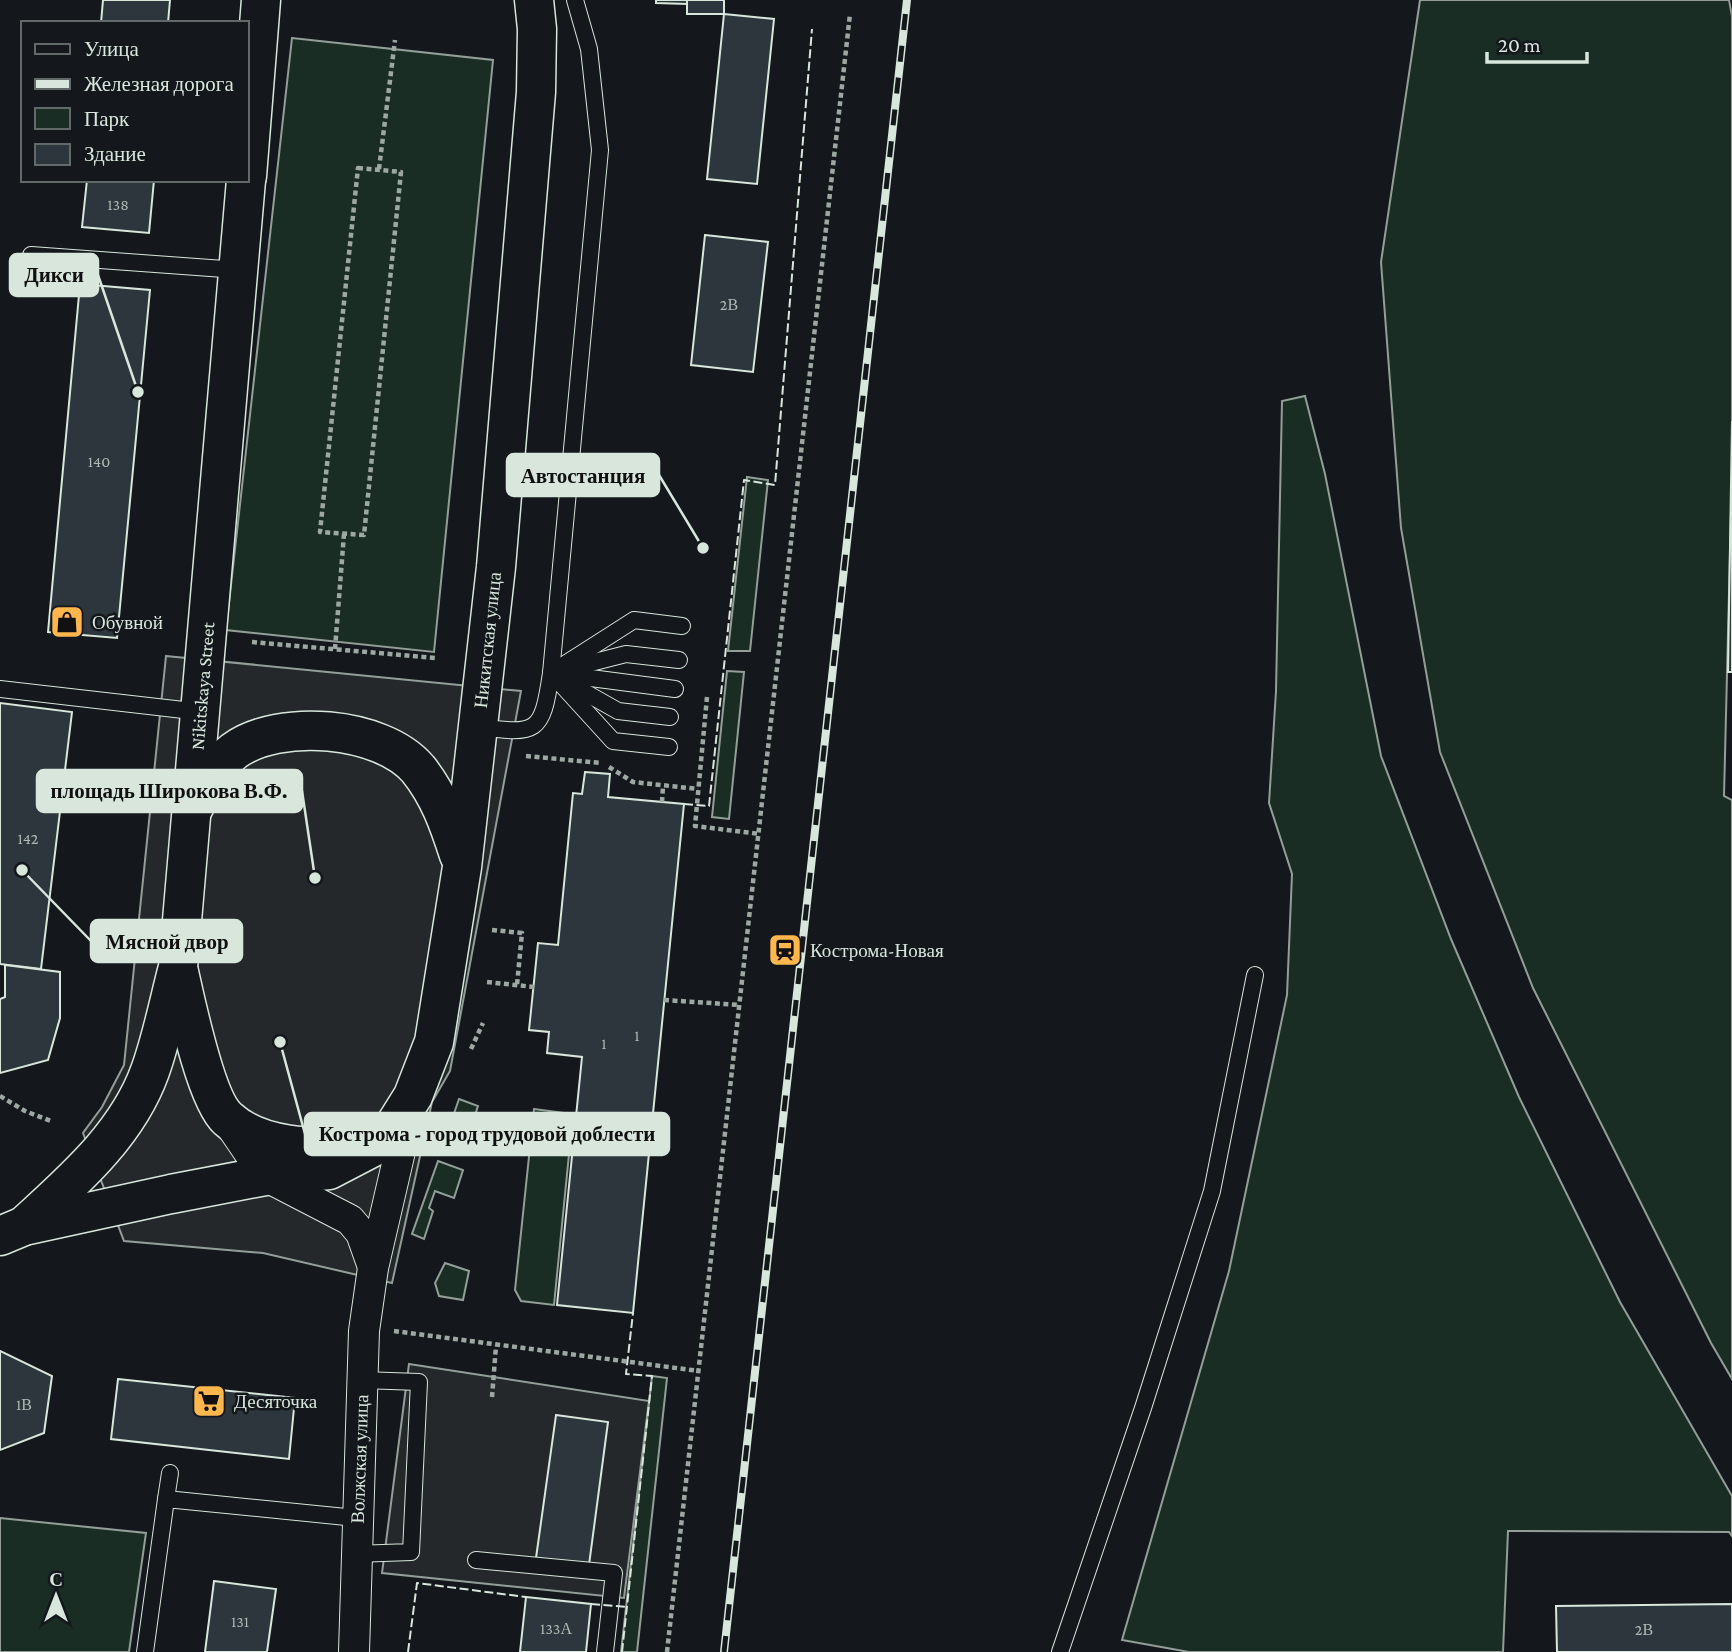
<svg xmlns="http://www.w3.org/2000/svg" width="1732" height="1652" font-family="'Crimson Pro',serif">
  <rect width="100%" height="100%" fill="#14181c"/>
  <g fill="#1a2d24" stroke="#939e99" stroke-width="2">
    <polygon points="1420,0 1729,0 1732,16 1732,471 1724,796 1732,800 1732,1379 1711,1343 1533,988 1440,752 1401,528 1381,262"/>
    <polygon points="292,38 493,60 434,652 226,630"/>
    <polygon points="1305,396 1325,474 1381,756 1451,939 1519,1097 1620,1302 1732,1496 1732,1536 1729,1532 1508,1531 1503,1652 1189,1652 1122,1640 1229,1271 1287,995 1292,874 1269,803 1276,691 1282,401"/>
    <polygon points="747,477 768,480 750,651 728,651"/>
    <polygon points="727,671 744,672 729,819 712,817"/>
    <polygon points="459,1099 478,1106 463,1151 443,1145"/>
    <polygon points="534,1109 573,1114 554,1305 521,1301 515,1290"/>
    <polygon points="438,1161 463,1170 454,1198 435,1191 429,1208 433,1211 424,1239 412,1234"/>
    <polygon points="445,1263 469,1271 463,1300 439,1296 435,1283"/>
    <polygon points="652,1376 667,1378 637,1652 621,1652"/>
    <polygon points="0,1518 146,1533 129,1652 0,1652"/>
  </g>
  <g fill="#24282b" stroke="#939e99" stroke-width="2">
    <polygon points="166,656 521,691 450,1071 432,1102 392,1283 263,1253 124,1241 83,1133 102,1107 124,1065"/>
    <polygon points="409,1364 649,1401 624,1598 382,1573"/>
  </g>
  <g fill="#2c363c" stroke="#d8e6dc" stroke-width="2">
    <polygon points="103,0 170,0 168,23 101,23"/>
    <polygon points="656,0 687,0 687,4 656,3"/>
    <rect x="687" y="0" width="37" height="14"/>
    <polygon points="724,14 774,19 757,184 707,179"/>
    <polygon points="87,180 154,180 149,233 82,227"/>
    <polygon points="705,235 768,242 753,372 691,365"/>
    <polygon points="80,284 150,290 117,638 48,632"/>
    <polygon points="1732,421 1732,672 1728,672"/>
    <polygon points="0,703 72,712 41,969 0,964"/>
    <polygon points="585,772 610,774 608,797 684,804 633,1313 557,1305 582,1057 547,1053 549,1032 529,1030 538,943 558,945 573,793 582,794"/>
    <polygon points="5,965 60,972 60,1018 48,1060 0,1073 0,999 5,997"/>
    <polygon points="0,1351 52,1376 44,1433 0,1450"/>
    <polygon points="118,1379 295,1398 289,1459 111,1439"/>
    <polygon points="556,1415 608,1422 589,1565 536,1558"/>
    <polygon points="214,1581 276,1589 267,1652 205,1652"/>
    <polygon points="526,1597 591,1604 586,1652 520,1652"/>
    <polygon points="1732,1604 1732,1652 1557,1652 1556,1606"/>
  </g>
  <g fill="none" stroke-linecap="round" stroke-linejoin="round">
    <defs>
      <g id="service">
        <polyline points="31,255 238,270"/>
        <polyline points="563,670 626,654 679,660"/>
        <polyline points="551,673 613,741 669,747"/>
        <polyline points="551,673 634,620 682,626"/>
        <polyline points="560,674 675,689"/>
        <polyline points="565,681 618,711 670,717"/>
        <polyline points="0,689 201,712"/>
        <path d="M477,727C537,734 542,735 551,673L600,150L589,49L575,0"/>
        <polyline points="166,1499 170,1473"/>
        <polyline points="355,1554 411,1552 419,1382 362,1380"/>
        <polyline points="476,1560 614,1573 605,1652"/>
        <polyline points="145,1652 166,1499 356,1518"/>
        <polyline points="1060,1652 1143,1408 1212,1191 1255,975"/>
      </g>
      <g id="minor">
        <polyline points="229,1123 265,1176 350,1220 361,1233 373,1267"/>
        <polyline points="354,1652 364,1331 373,1268 410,1108"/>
      </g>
      <g id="secondary">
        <polyline points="247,176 261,0"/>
        <path d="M194,807C204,787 215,766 234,751C279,718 381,726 418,769C439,795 449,824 459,855"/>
        <path d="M179,972C186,1003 206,1100 228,1119C261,1149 313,1148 355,1146"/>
        <path d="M24,1226C73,1181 127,1135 150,1071C162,1038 169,1001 178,967L246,180"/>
        <polyline points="0,1236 24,1226 171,1194 265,1176 329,1170 377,1145 393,1128 413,1096 434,1042 462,867 496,567 536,92 537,29 534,0"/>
      </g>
    </defs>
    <use href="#service" stroke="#d8e6dc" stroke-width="18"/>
    <use href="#minor" stroke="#d8e6dc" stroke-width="32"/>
    <use href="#secondary" stroke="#d8e6dc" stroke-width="41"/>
    <g stroke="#9da8a2" stroke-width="4.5" stroke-dasharray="5 3.5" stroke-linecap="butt">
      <polygon points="358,168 401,172 364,535 320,532"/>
      <polyline points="379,169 395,40"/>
      <polyline points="252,642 435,658"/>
      <polyline points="335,649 344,534"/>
      <polyline points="707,697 695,826 760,834"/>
      <polyline points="526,756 601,763"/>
      <polyline points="609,767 633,782 698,789"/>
      <polyline points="662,802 663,786"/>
      <polyline points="492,930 522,933 517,985"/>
      <polyline points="487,982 534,987"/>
      <polyline points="664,1000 740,1005"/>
      <polyline points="471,1049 483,1023"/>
      <polyline points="0,1096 25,1111 51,1121"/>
      <polyline points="394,1331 699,1371"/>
      <polyline points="492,1397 496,1346"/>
      <polyline points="667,1652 850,14"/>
    </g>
    <use href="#service" stroke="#14181c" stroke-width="16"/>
    <use href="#minor" stroke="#14181c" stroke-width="30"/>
    <use href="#secondary" stroke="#14181c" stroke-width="38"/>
    <defs>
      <polyline id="rail" points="724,1652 907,0"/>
    </defs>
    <use href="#rail" stroke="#d8e6dc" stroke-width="8"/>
    <use href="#rail" stroke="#14181c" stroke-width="5" stroke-dasharray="16" stroke-linecap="butt"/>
    <g stroke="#d8e6dc" stroke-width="2" stroke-dasharray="9 3.5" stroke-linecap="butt">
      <polyline points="684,804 709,806 744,480 775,485 812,29"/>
      <polyline points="591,1604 627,1607"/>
      <polyline points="408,1652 417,1583 526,1597"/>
      <polyline points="622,1652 652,1376 626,1374 633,1313"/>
    </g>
  </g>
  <defs>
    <symbol id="shop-square" viewBox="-11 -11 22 22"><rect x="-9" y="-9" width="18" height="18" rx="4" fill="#ffb74d" stroke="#14181c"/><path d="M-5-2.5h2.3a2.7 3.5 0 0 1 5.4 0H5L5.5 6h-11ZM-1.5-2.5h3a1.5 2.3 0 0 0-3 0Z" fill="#111"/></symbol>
    <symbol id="station-square" viewBox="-11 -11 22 22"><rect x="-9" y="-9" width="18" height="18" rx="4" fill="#ffb74d" stroke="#14181c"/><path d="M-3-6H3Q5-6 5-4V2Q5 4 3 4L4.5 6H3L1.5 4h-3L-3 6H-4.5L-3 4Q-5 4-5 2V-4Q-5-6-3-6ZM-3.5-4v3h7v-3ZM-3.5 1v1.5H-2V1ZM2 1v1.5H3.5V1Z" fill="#111"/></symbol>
    <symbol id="supermarket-square" viewBox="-11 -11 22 22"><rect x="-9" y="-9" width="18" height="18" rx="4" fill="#ffb74d" stroke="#14181c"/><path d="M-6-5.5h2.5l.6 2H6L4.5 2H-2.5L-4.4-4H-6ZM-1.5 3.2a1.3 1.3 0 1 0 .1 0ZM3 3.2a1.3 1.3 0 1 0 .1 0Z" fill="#111"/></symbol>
  </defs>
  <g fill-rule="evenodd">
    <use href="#shop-square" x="48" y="603" width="38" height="38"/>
    <use href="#station-square" x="766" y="931" width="38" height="38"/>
    <use href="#supermarket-square" x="190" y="1382" width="38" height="38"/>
  </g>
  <g text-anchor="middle" stroke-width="5" stroke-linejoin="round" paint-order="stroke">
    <g font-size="16" fill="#adbab4">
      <text x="118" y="210">138</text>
      <text x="729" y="310">2В</text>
      <text x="99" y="467">140</text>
      <text x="28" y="844">142</text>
      <text x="637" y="1041">1</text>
      <text x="604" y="1049">1</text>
      <text x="24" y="1410">1В</text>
      <text x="240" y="1627">131</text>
      <text x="556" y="1634">133А</text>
      <text x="1644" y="1635">2В</text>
    </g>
    <g font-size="19" fill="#d8e6dc" stroke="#14181c" text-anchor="start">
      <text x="92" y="629">Обувной</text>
      <text x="810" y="957">Кострома-Новая</text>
      <text x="234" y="1408">Десяточка</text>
    </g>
    <g font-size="19" fill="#d8e6dc" stroke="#14181c">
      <text transform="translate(487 640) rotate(-84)" y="7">Никитская улица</text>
      <text transform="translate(202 686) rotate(-85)" y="7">Nikitskaya Street</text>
      <text transform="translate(359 1459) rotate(-88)" y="7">Волжская улица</text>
    </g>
  </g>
  <path fill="none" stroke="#d8e6dc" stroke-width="2.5" d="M138 392L98 275M703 548L659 475M315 878L302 791M22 870L91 941M280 1042L305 1134"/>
  <g fill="#d8e6dc" stroke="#14181c" stroke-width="2.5">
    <circle cx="138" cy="392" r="7"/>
    <circle cx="703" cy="548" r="7"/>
    <circle cx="315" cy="878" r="7"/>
    <circle cx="22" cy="870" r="7"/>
    <circle cx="280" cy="1042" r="7"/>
  </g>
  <g fill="#d8e6dc" stroke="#d8e6dc" stroke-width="2.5">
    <rect x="10" y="254" width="88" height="42" rx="7"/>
    <rect x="507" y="454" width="152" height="42" rx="7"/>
    <rect x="37" y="770" width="265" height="42" rx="7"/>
    <rect x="91" y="920" width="151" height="42" rx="7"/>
    <rect x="305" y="1113" width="364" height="42" rx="7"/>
  </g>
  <g font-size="21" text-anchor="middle" font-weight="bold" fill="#111">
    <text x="54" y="282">Дикси</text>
    <text x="583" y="483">Автостанция</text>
    <text x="169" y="798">площадь Широкова В.Ф.</text>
    <text x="167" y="949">Мясной двор</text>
    <text x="487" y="1141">Кострома - город трудовой доблести</text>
  </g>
  <rect x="21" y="21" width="228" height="161" fill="#14181c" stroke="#626a69" stroke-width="2"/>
  <rect x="35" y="44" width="35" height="10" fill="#14181c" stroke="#626a69" stroke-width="2"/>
  <text x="84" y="56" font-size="21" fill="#d8e6dc">Улица</text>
  <rect x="35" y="79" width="35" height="10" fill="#d8e6dc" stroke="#626a69" stroke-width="2"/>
  <text x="84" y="91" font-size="21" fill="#d8e6dc">Железная дорога</text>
  <rect x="35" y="108" width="35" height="21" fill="#1a2d24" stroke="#626a69" stroke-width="2"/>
  <text x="84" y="126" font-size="21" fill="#d8e6dc">Парк</text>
  <rect x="35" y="144" width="35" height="21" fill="#2c363c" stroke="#626a69" stroke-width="2"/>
  <text x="84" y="161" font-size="21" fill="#d8e6dc">Здание</text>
  <g transform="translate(56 1596)" stroke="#14181c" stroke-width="5" paint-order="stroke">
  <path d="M0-5L12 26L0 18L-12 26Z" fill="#d8e6dc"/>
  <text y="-10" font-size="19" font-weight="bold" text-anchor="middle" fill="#d8e6dc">С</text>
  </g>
  <path d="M1487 52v10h100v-10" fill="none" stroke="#d8e6dc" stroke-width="3.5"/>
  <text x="1498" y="52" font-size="21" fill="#d8e6dc" stroke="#14181c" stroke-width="5" paint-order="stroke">20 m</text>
</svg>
